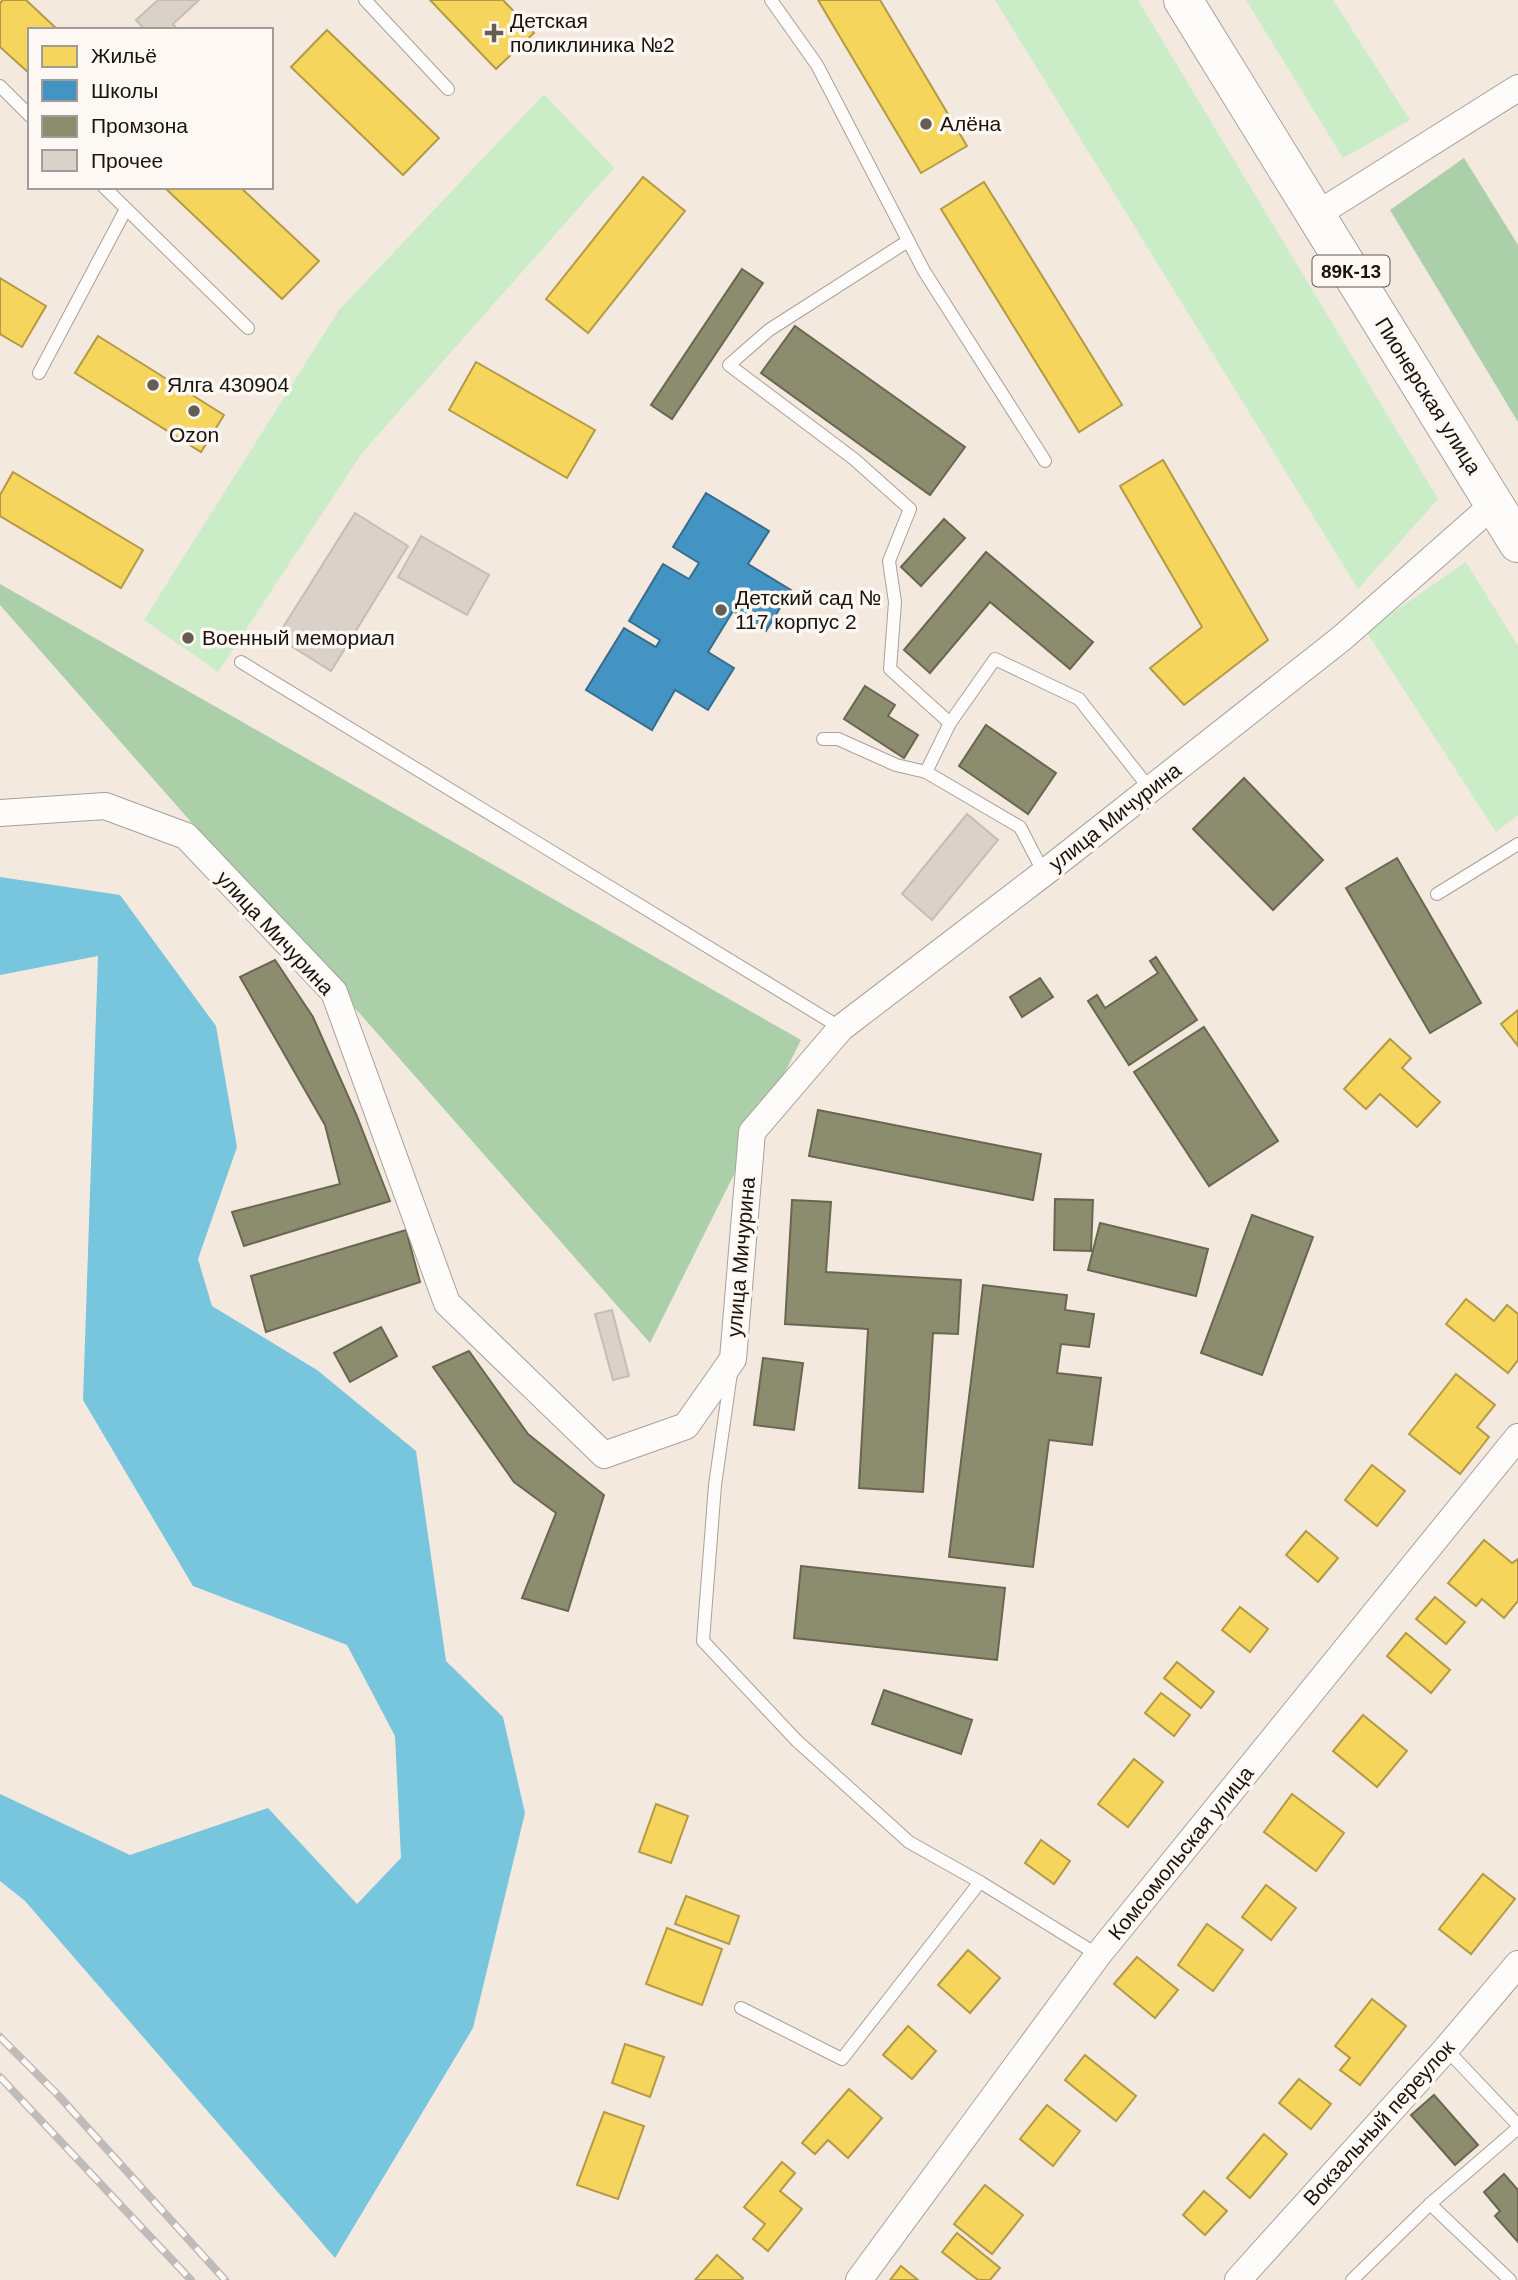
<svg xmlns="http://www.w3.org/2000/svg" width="1518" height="2280" font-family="Helvetica,sans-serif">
  <rect width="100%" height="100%" fill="#f4e9df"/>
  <g fill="#caedc8">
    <polygon points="995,0 1138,0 1438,499 1358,589"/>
    <polygon points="1246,0 1333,0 1410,120 1343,158"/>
    <polygon points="544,94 614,168 362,453 218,672 144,620 339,310"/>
    <polygon points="1466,562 1518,646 1518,815 1496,832 1366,631"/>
  </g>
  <g fill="#aacfa9">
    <polygon points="1464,158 1518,245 1518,422 1390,210"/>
    <polygon points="0,584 801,1040 650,1343 0,605"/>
  </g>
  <polygon fill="#78c5de" points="0,877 120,895 216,1026 237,1147 198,1259 212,1306 317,1370 416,1451 446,1661 503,1717 525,1813 473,2028 335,2258 25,1901 0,1881 0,1794 130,1855 268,1808 357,1904 401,1858 395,1736 347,1645 193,1586 83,1400 98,956 0,975"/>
  <g fill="#f6d55c" stroke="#b49a44" stroke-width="2">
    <polygon points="3,0 26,0 58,30 30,30 30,74 0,47 0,3"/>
    <polygon points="430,0 503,0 534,33 496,69"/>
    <polygon points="818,0 880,0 967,146 921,173"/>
    <polygon points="327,30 439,138 403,175 291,67"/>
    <polygon points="643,177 685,211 588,333 546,299"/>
    <polygon points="984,182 1122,405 1079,432 941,209"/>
    <polygon points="240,187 319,261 282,299 165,188"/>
    <polygon points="0,278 46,306 22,347 0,334"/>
    <polygon points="98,336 224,415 201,452 75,373"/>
    <polygon points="476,362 595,430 567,478 449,410"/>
    <polygon points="1163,460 1268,640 1184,705 1150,668 1202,627 1120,486"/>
    <polygon points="13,472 143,550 121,588 0,516 0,495"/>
    <polygon points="1518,1010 1518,1046 1501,1024"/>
    <polygon points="1390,1039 1411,1058 1402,1068 1440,1102 1417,1127 1380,1094 1366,1109 1344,1089"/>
    <polygon points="1466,1299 1494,1321 1507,1305 1518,1314 1518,1360 1508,1373 1446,1324"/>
    <polygon points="1456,1374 1495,1405 1477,1427 1489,1437 1460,1474 1409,1434"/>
    <polygon points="1372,1465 1405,1491 1377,1526 1345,1500"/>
    <polygon points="1306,1531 1338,1558 1318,1582 1286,1555"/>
    <polygon points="1484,1540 1512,1563 1518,1559 1518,1601 1504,1618 1482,1599 1476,1606 1448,1583"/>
    <polygon points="1435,1597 1465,1622 1446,1644 1416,1619"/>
    <polygon points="1240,1607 1268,1629 1250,1652 1222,1630"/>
    <polygon points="1406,1633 1450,1670 1431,1693 1387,1656"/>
    <polygon points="1177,1662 1214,1692 1201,1708 1164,1678"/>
    <polygon points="1161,1693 1190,1715 1174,1736 1145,1713"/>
    <polygon points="1363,1715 1407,1751 1377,1787 1333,1751"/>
    <polygon points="1134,1759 1163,1782 1128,1827 1098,1804"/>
    <polygon points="1292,1794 1344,1833 1316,1871 1264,1832"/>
    <polygon points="656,1804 688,1816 671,1863 639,1852"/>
    <polygon points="1041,1840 1070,1861 1054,1884 1025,1863"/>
    <polygon points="1483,1874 1515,1899 1471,1954 1439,1929"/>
    <polygon points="1266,1885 1296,1908 1271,1940 1242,1917"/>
    <polygon points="686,1896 739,1916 729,1944 675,1924"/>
    <polygon points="1207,1924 1243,1950 1213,1991 1178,1965"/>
    <polygon points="667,1928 722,1949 702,2005 646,1984"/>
    <polygon points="968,1950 1000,1978 970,2013 938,1985"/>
    <polygon points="1137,1957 1178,1990 1155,2018 1114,1984"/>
    <polygon points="1372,1999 1406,2026 1360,2085 1340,2070 1350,2058 1335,2046"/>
    <polygon points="908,2026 936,2051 912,2079 883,2055"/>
    <polygon points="625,2044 664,2057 650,2097 612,2083"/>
    <polygon points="1085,2055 1136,2096 1116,2121 1065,2080"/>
    <polygon points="1299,2079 1331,2104 1311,2129 1279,2103"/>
    <polygon points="849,2089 882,2118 848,2158 828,2140 815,2154 802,2143"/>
    <polygon points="1047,2105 1080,2131 1053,2166 1020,2139"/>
    <polygon points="604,2112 644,2126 618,2199 577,2185"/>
    <polygon points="1264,2134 1287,2154 1250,2198 1227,2178"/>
    <polygon points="782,2162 795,2173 780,2191 802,2209 768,2251 753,2239 765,2224 744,2207"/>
    <polygon points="985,2185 1023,2215 992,2254 954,2224"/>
    <polygon points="1204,2191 1227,2211 1205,2235 1183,2215"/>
    <polygon points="957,2233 1000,2268 990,2280 978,2280 942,2252"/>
    <polygon points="717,2255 743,2278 742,2280 695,2280"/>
    <polygon points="901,2266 918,2280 890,2280"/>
  </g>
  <polygon fill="#4393c3" stroke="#376c8c" stroke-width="2" points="706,493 769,531 748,564 791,590 766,631 733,611 708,652 734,668 708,710 675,690 652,730 586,690 624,628 656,647 660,640 629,621 663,564 689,579 699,563 673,547"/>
  <g fill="#8c8c6e" stroke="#6a6750" stroke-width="2">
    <polygon points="742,269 763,283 672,419 651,405"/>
    <polygon points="795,326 965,447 930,495 761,373"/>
    <polygon points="944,519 965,538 921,586 901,567"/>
    <polygon points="986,552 1093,642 1070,669 990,602 930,673 904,650"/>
    <polygon points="865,686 895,705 888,716 918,735 904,758 844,719"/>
    <polygon points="986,725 1056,773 1028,814 959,766"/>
    <polygon points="1244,778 1323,860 1273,910 1193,829"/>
    <polygon points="1397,858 1481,1003 1430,1033 1346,888"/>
    <polygon points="1156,957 1197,1020 1129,1065 1088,1001 1097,995 1105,1008 1158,973 1150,961"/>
    <polygon points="275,960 313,1017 356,1114 390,1201 244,1246 232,1212 340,1184 325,1125 240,977"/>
    <polygon points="1040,978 1053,997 1022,1017 1010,997"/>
    <polygon points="1204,1027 1278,1141 1209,1186 1134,1072"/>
    <polygon points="818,1110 1041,1154 1033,1200 809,1156"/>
    <polygon points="1055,1199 1093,1200 1091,1251 1054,1250"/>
    <polygon points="792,1200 831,1202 826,1272 961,1280 958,1334 933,1333 923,1492 859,1488 868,1329 785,1324"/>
    <polygon points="1252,1215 1313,1237 1262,1375 1201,1353"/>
    <polygon points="1100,1223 1208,1249 1196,1296 1088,1270"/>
    <polygon points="406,1230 420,1282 266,1332 251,1276"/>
    <polygon points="983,1285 1067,1295 1065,1310 1094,1314 1089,1347 1061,1344 1057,1373 1101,1378 1092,1445 1049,1440 1033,1567 949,1557"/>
    <polygon points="381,1327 397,1356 350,1382 334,1353"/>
    <polygon points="469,1351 528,1434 604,1495 568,1611 522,1598 556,1513 514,1482 433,1367"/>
    <polygon points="763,1358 803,1363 794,1430 754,1425"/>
    <polygon points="801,1566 1005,1588 997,1660 794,1638"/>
    <polygon points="884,1690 972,1720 961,1754 872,1724"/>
    <polygon points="1434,2095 1478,2145 1455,2165 1411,2115"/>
    <polygon points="1504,2174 1518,2190 1518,2242 1495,2216 1500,2211 1484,2192"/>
  </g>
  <g fill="#dad1c8" stroke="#c6bdb5" stroke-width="2">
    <polygon points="158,0 199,0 173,24 178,30 145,30 136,20"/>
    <polygon points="355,513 408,546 331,671 277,637"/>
    <polygon points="421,536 489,575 467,615 398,577"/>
    <polygon points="967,814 998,840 932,920 902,894"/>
    <polygon points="612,1310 629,1376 613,1380 595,1314"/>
  </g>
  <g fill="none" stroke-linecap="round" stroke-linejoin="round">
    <defs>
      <g id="service">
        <polyline points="365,0 448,89"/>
        <polyline points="771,0 817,65 924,271 1045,461"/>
        <polyline points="0,86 30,116"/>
        <polyline points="104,187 248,328"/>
        <polyline points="908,241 769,330 729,365 854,459 910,509 889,561 895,602 890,669 950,723 995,659 1079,699 1150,789"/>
        <polyline points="39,373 126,209"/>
        <polyline points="241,662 841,1028"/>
        <polyline points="950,723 926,772 1020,827 1044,873"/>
        <polyline points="823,739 838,739 896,765 926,772"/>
        <polyline points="1437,894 1518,844"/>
        <polyline points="731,1373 715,1485 703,1641 796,1740 909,1842 980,1882"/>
        <polyline points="741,2008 842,2059 980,1882 1098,1955"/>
        <polyline points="1446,2049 1518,2125"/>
        <polyline points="1430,2204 1510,2280"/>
        <polyline points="1352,2280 1430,2204 1518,2128"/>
      </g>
      <g id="minor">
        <polyline points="1316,215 1518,88"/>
        <polyline points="0,813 105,806 186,836 334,992 447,1303 604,1455 686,1426 733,1359 752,1132 841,1028 1044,873 1342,638 1494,504"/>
        <polyline points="859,2280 1098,1955 1518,1437"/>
        <polyline points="1238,2280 1446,2049 1518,1964"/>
      </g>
      <polyline id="primary" points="1183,0 1518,543"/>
    </defs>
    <use href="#service" stroke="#a9a098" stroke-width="14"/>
    <use href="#minor" stroke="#a9a098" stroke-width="28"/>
    <use href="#primary" stroke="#a9a098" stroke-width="40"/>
    <use href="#service" stroke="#fdfcfa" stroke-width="12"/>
    <use href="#minor" stroke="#fdfcfa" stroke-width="26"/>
    <use href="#primary" stroke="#fdfcfa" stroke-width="38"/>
    <defs>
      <g id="rail">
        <polyline points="0,2037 57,2094 225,2280"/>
        <polyline points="0,2077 191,2280"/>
      </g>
    </defs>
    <use href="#rail" stroke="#bebbb9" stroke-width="8"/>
    <use href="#rail" stroke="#fdf8f4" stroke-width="5" stroke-dasharray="16" stroke-linecap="butt"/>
  </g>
  <g fill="#665d55" stroke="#fdf8f4" stroke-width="2.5">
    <path d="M490.5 22.5h7v7h7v7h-7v7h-7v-7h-7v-7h7z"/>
    <circle cx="926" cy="124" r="7"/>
    <circle cx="153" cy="385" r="7"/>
    <circle cx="194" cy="411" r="7"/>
    <circle cx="721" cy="610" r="7"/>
    <circle cx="188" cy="638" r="7"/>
  </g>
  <g text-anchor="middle" stroke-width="7" stroke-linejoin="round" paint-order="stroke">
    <rect fill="#fdf8f4" stroke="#5e5751" stroke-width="2" x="1312.5" y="255.5" width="77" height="31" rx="5"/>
    <g font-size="19" font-weight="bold" fill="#1a120b">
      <text x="1351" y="278">89К-13</text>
    </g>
    <g font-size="21" fill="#1a120b" stroke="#fdf8f4" text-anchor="start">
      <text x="510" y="28">Детская<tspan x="510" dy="24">поликлиника №2</tspan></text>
      <text x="940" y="131">Алёна</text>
      <text x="167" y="392">Ялга 430904</text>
      <text x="194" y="442" text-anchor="middle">Ozon</text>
      <text x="735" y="605">Детский сад №<tspan x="735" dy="24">117 корпус 2</tspan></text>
      <text x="202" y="645">Военный мемориал</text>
    </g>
    <g font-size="21" fill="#1a120b" stroke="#fdf8f4">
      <text transform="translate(1428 396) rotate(58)" y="7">Пионерская улица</text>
      <text transform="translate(1115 817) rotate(-38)" y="7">улица Мичурина</text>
      <text transform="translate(275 933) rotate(47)" y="7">улица Мичурина</text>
      <text transform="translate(741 1257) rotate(-85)" y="7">улица Мичурина</text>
      <text transform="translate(1181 1853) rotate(-51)" y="7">Комсомольская улица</text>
      <text transform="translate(1379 2123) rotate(-48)" y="7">Вокзальный переулок</text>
    </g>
  </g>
  <rect x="28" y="28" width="245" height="161" fill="#fdf8f4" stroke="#a29c97" stroke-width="2"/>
  <rect x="42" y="46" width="35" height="21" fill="#f6d55c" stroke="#a29c97" stroke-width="2"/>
  <text x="91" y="63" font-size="21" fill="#1a120b">Жильё</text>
  <rect x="42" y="80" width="35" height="21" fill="#4393c3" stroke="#a29c97" stroke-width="2"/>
  <text x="91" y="98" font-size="21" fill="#1a120b">Школы</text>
  <rect x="42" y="116" width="35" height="21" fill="#8c8c6e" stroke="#a29c97" stroke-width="2"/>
  <text x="91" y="133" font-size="21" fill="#1a120b">Промзона</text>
  <rect x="42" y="150" width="35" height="21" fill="#dad1c8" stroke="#a29c97" stroke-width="2"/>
  <text x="91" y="168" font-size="21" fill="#1a120b">Прочее</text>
</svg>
